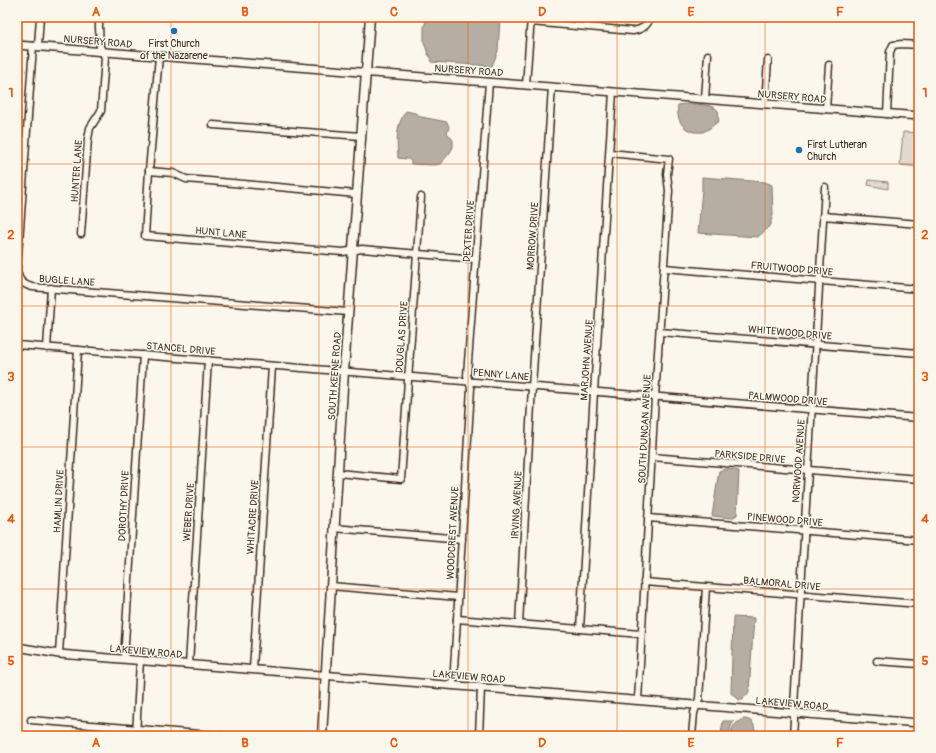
<svg xmlns="http://www.w3.org/2000/svg" width="936" height="753" font-family="Pangolin,sans-serif">
  <rect width="100%" height="100%" fill="#fbf7ec"/>
  <filter id="ink" filterUnits="userSpaceOnUse"><feTurbulence type="fractalNoise" baseFrequency=".025" numOctaves="2"/><feDisplacementMap in="SourceGraphic" scale="8" xChannelSelector="R" yChannelSelector="G"/><feConvolveMatrix kernelMatrix="1 2 1 2 8 2 1 2 1" color-interpolation-filters="sRGB"/></filter>
  <g filter="url(#ink)">
    <g fill="#dfd9ce" stroke="#8d8276">
      <polygon points="903,132 919,133 919,167 900,165"/>
      <polygon points="869,180 888,182 888,189 868,185"/>
    </g>
    <g fill="#b6aea2" stroke="#85796d">
      <polygon points="428,17 500,17 498,51 492,66 431,62 431,58 428,54 424,42 424,26"/>
      <path d="M687,104C694,104 715,104 718,111C719,114 718,118 719,121C714,124 709,130 703,132C700,132 697,132 694,132C681,129 676,118 678,105Z"/>
      <path d="M406,111L415,113L421,117L447,122L449,127L447,133L453,140V147L449,154L440,164L434,165L411,164V161L408,159L398,158C397,140 395,127 406,111Z"/>
      <polygon points="702,177 765,182 772,185 773,215 771,221 771,225 758,237 698,233 702,190"/>
      <polygon points="725,469 730,469 739,471 737,515 731,518 712,516 719,471"/>
      <path d="M733,617L754,618L749,691L747,695L744,697L743,700H739C737,697 734,696 731,693Z"/>
      <path d="M743,719C754,719 755,726 755,736H731C731,727 735,723 743,719Z"/>
      <path d="M723,721H734C731,725 729,731 729,736H721V733Z"/>
    </g>
    <g fill="none" stroke-linecap="round" stroke-linejoin="round">
      <defs>
        <g id="minor">
          <path d="M531,22L633,31C642,29 648,26 650,17"/>
          <path d="M33,46L17,270C19,281 22,284 32,287L348,312"/>
          <polyline points="38,46 40,17"/>
          <polyline points="159,56 149,171 145,236 343,252 362,249 476,259"/>
          <polyline points="526,85 531,17"/>
          <polyline points="705,99 708,55"/>
          <polyline points="765,104 768,60"/>
          <polyline points="826,109 829,65"/>
          <polyline points="887,114 890,52 893,45 902,44 919,45"/>
          <polyline points="213,125 361,136"/>
          <polyline points="610,153 669,159 667,174 669,191 655,397 638,700"/>
          <polyline points="149,171 173,173 186,179 357,194"/>
          <polyline points="823,216 919,224"/>
          <polyline points="81,234 88,139 90,128 101,111 105,58 103,52 100,47 99,27 99,17"/>
          <polyline points="664,268 919,289"/>
          <polyline points="660,332 919,353"/>
          <polyline points="17,345 919,418"/>
          <polyline points="47,348 51,288"/>
          <polyline points="652,457 919,479"/>
          <polyline points="338,473 401,479 421,197"/>
          <polyline points="648,518 919,540"/>
          <polyline points="334,528 462,539"/>
          <polyline points="644,582 919,604"/>
          <polyline points="331,586 458,597"/>
          <polyline points="457,619 641,634"/>
          <polyline points="519,624 532,387 552,87"/>
          <polyline points="580,629 594,392 613,92"/>
          <polyline points="59,654 78,350"/>
          <polyline points="124,659 143,355"/>
          <polyline points="877,661 919,664"/>
          <polyline points="189,664 208,360"/>
          <polyline points="253,669 272,366"/>
          <polyline points="453,685 471,388 467,375 489,82"/>
          <polyline points="31,720 223,736"/>
          <polyline points="136,736 140,660"/>
          <polyline points="479,736 481,688"/>
          <polyline points="692,736 694,713 699,699 706,587"/>
          <polyline points="793,736 794,720 794,706 825,187"/>
        </g>
        <g id="tertiary">
          <polyline points="17,45 919,116"/>
          <polyline points="17,647 59,654 919,723"/>
        </g>
        <polyline id="secondary" points="322,736 344,371 370,17"/>
      </defs>
      <use href="#minor" stroke="#3b2a1e" stroke-width="9"/>
      <use href="#tertiary" stroke="#3b2a1e" stroke-width="10"/>
      <use href="#secondary" stroke="#3b2a1e" stroke-width="11"/>
      <use href="#minor" stroke="#fbf7ec" stroke-width="6"/>
      <use href="#tertiary" stroke="#fbf7ec" stroke-width="7"/>
      <use href="#secondary" stroke="#fbf7ec" stroke-width="8"/>
    </g>
  </g>
  <path fill="none" stroke="#e8590c" stroke-width="1" stroke-opacity="0.55" d="M171,17V736M319,17V736M468,17V736M617,17V736M765,17V736M17,164H919M17,306H919M17,447H919M17,589H919"/>
  <g fill="#1f6fb2" stroke="#fbf7ec" stroke-width="1.5">
    <circle cx="174" cy="31" r="4"/>
    <circle cx="799" cy="150" r="4"/>
  </g>
  <g text-anchor="middle" stroke-width="3" stroke-linejoin="round" paint-order="stroke">
    <g font-size="10" fill="#3b2a1e" stroke="#fbf7ec">
      <text transform="translate(98 41) rotate(5)" y="4">NURSERY ROAD</text>
      <text transform="translate(469 70) rotate(4)" y="4">NURSERY ROAD</text>
      <text transform="translate(792 96) rotate(5)" y="4">NURSERY ROAD</text>
      <text transform="translate(76 171) rotate(-86)" y="4">HUNTER LANE</text>
      <text transform="translate(468 231) rotate(-86)" y="4">DEXTER DRIVE</text>
      <text transform="translate(221 232) rotate(5)" y="4">HUNT LANE</text>
      <text transform="translate(532 236) rotate(-86)" y="4">MORROW DRIVE</text>
      <text transform="translate(792 268) rotate(5)" y="4">FRUITWOOD DRIVE</text>
      <text transform="translate(67 280) rotate(4)" y="4">BUGLE LANE</text>
      <text transform="translate(790 332) rotate(5)" y="4">WHITEWOOD DRIVE</text>
      <text transform="translate(401 337) rotate(-86)" y="4">DOUGLAS DRIVE</text>
      <text transform="translate(181 348) rotate(5)" y="4">STANCEL DRIVE</text>
      <text transform="translate(586 360) rotate(-86)" y="4">MARJOHN AVENUE</text>
      <text transform="translate(501 374) rotate(5)" y="4">PENNY LANE</text>
      <text transform="translate(334 376) rotate(-86)" y="4">SOUTH KEENE ROAD</text>
      <text transform="translate(788 398) rotate(5)" y="4">PALMWOOD DRIVE</text>
      <text transform="translate(644 429) rotate(-87)" y="4">SOUTH DUNCAN AVENUE</text>
      <text transform="translate(750 456) rotate(5)" y="4">PARKSIDE DRIVE</text>
      <text transform="translate(798 461) rotate(-86)" y="4">NORWOOD AVENUE</text>
      <text transform="translate(58 501) rotate(-87)" y="4">HAMLIN DRIVE</text>
      <text transform="translate(516 505) rotate(-87)" y="4">IRVING AVENUE</text>
      <text transform="translate(123 506) rotate(-87)" y="4">DOROTHY DRIVE</text>
      <text transform="translate(188 512) rotate(-86)" y="4">WEBER DRIVE</text>
      <text transform="translate(252 517) rotate(-86)" y="4">WHITACRE DRIVE</text>
      <text transform="translate(785 519) rotate(5)" y="4">PINEWOOD DRIVE</text>
      <text transform="translate(452 533) rotate(-87)" y="4">WOODCREST AVENUE</text>
      <text transform="translate(782 583) rotate(5)" y="4">BALMORAL DRIVE</text>
      <text transform="translate(146 651) rotate(5)" y="4">LAKEVIEW ROAD</text>
      <text transform="translate(469 676) rotate(5)" y="4">LAKEVIEW ROAD</text>
      <text transform="translate(792 703) rotate(5)" y="4">LAKEVIEW ROAD</text>
    </g>
    <g font-size="10" fill="#3b2a1e" stroke="#fbf7ec">
      <text x="174" y="47">First Church<tspan x="174" dy="12">of the Nazarene</tspan></text>
      <text x="807" y="148" text-anchor="start">First Lutheran<tspan x="807" dy="12">Church</tspan></text>
    </g>
  </g>
  <rect width="936" height="753" fill="none" stroke="#fbf7ec" stroke-width="44"/>
  <rect x="22" y="22" width="892" height="709" fill="none" stroke="#e8590c" stroke-width="1.5"/>
  <g font-size="13" text-anchor="middle" font-weight="bold" fill="#e8590c">
    <text x="96" y="16">A</text>
    <text x="245" y="16">B</text>
    <text x="394" y="16">C</text>
    <text x="542" y="16">D</text>
    <text x="691" y="16">E</text>
    <text x="840" y="16">F</text>
    <text x="11" y="97">1</text>
    <text x="925" y="97">1</text>
    <text x="11" y="239">2</text>
    <text x="925" y="239">2</text>
    <text x="11" y="381">3</text>
    <text x="925" y="381">3</text>
    <text x="11" y="523">4</text>
    <text x="925" y="523">4</text>
    <text x="11" y="665">5</text>
    <text x="925" y="665">5</text>
    <text x="96" y="747">A</text>
    <text x="245" y="747">B</text>
    <text x="394" y="747">C</text>
    <text x="542" y="747">D</text>
    <text x="691" y="747">E</text>
    <text x="840" y="747">F</text>
  </g>
</svg>
